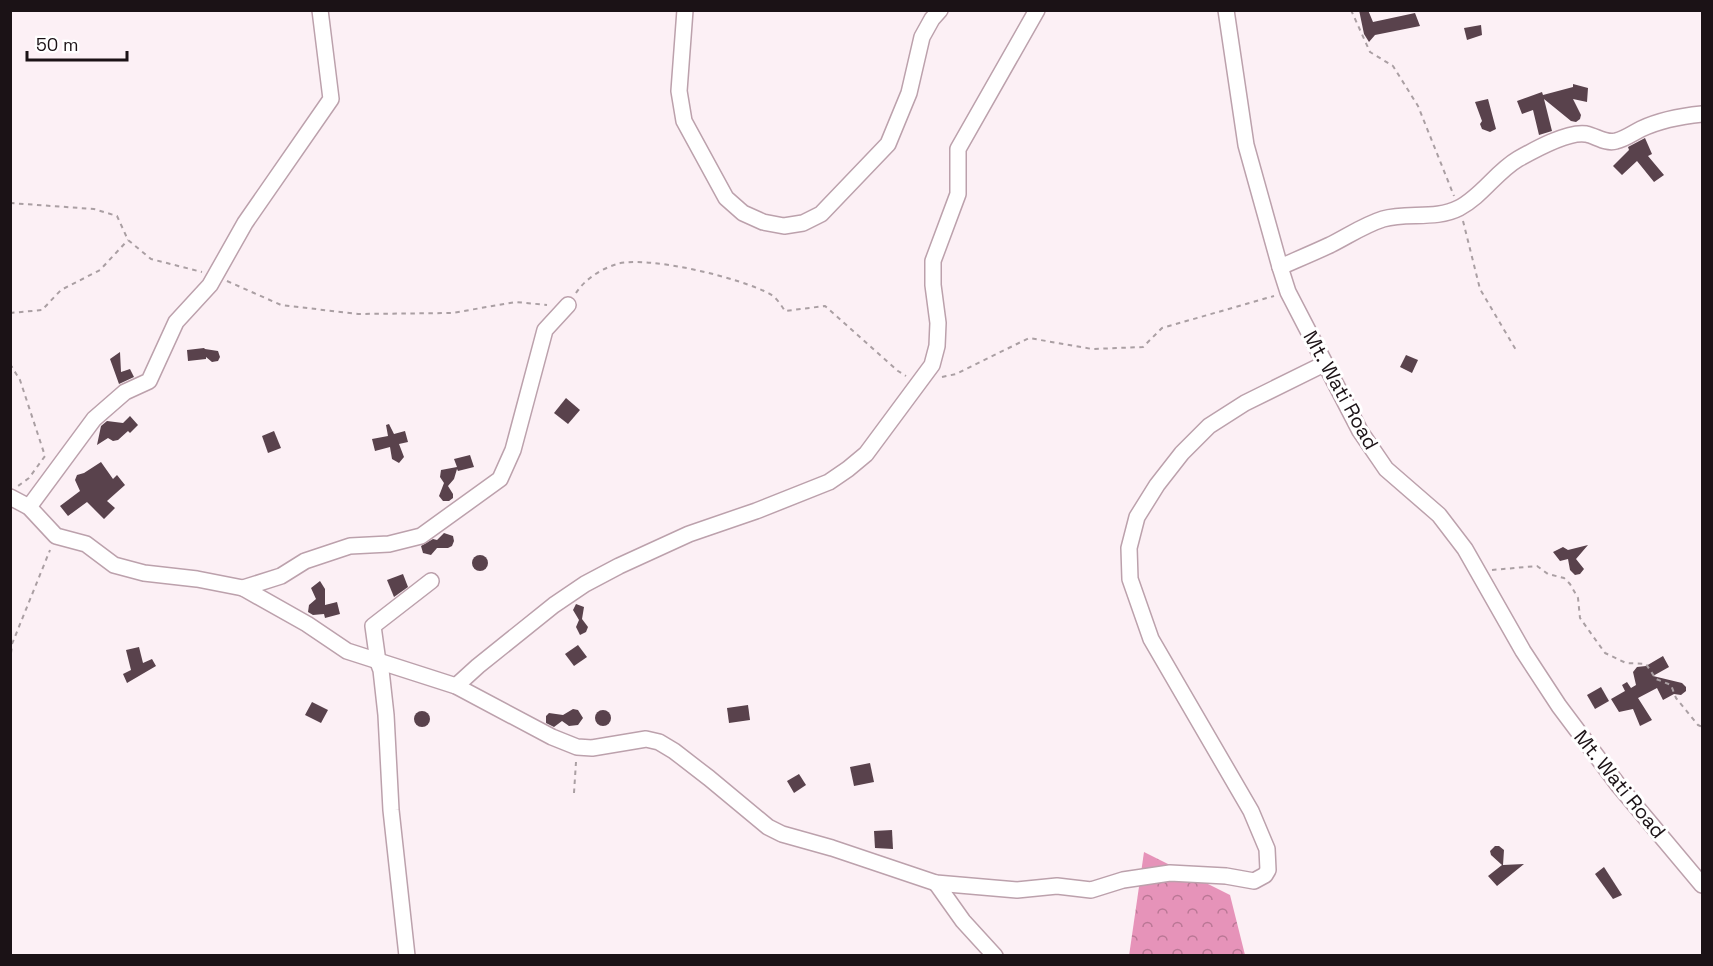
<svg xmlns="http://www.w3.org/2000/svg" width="1713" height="966" font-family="'Space Grotesk',sans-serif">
  <defs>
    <pattern id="forest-crowns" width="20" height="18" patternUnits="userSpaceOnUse" patternTransform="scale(1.5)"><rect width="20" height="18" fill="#e693b9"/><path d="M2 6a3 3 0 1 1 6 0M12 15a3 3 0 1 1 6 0" fill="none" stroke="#ba7795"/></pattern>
  </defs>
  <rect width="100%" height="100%" fill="#fcf0f5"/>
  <polygon fill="url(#forest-crowns)" points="1144,852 1230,895 1245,955 1129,956"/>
  <g fill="#59424c">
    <polygon points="1359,10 1368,10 1373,22 1415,13 1420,26 1375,35 1369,42 1364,34"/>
    <polygon points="1481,25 1482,35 1467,40 1464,28"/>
    <polygon points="1573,84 1588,88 1587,102 1573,99 1581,115 1580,119 1576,122 1571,121 1544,99 1552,131 1539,135 1533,110 1522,114 1517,101 1542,92 1543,95 1573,87"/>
    <polygon points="1488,99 1496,129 1490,132 1482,129 1480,124 1482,121 1475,102"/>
    <polygon points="1645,138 1652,154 1648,156 1664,175 1654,182 1637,161 1622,175 1613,166 1629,150 1628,147"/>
    <polygon points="204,348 205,349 218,351 220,357 218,361 212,362 206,357 206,359 188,361 187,350"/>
    <polygon points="120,352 121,372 130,369 134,377 119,384 110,359"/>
    <polygon points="1406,355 1418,360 1412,373 1400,367"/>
    <polygon points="566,398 580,410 568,424 554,413"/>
    <polygon points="130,416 138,425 130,433 128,431 118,440 113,441 108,438 97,445 101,426 107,421 123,423"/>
    <polygon points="389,424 394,434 405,431 408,442 399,444 404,457 399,463 392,459 390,447 375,451 372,439 388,436 386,425"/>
    <polygon points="274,431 281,448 268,453 262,436"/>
    <polygon points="470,455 474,467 458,471 457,469 454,479 448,486 453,494 453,498 449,501 443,501 439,496 444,483 440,477 441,470 457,467 454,459"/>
    <polygon points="101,462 113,479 117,475 125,485 107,501 115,508 104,519 87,502 68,516 60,506 80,491 75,480 77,475 84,473"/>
    <polygon points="444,533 453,536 454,541 452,546 448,548 437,548 431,555 423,553 421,546 433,539 437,540"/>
    <polygon points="1588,545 1576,559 1584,569 1580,574 1575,575 1570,570 1568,559 1560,561 1553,552 1563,547 1568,550"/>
    <circle cx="480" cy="563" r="8"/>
    <polygon points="403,574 408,587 394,597 387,580"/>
    <polygon points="320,581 325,589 325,605 337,602 340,614 325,618 324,614 313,615 308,612 309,605 316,599 311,588"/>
    <polygon points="576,604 584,607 582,619 588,627 586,632 580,635 576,627 579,620 573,610"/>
    <polygon points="578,645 587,657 574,666 565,654"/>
    <polygon points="139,647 143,663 152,659 156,666 127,683 123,674 131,670 126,650"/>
    <polygon points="1663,656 1669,667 1653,676 1682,683 1686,687 1686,691 1681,695 1674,694 1663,700 1657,688 1638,698 1652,720 1640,726 1633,709 1619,712 1611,699 1625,691 1622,685 1627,682 1631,688 1636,685 1633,672 1637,667 1646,666"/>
    <polygon points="1601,687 1609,701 1595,709 1587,695"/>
    <polygon points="312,702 328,710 321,723 305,715"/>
    <polygon points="748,705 750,720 729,723 727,708"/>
    <polygon points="573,709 578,710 583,718 578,725 569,726 562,721 554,727 546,723 546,716 549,713 563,715"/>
    <circle cx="603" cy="718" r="8"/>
    <circle cx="422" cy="719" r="8"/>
    <polygon points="870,763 874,782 854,786 850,767"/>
    <polygon points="799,774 806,785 794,793 787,781"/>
    <polygon points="892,830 893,849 875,848 874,831"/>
    <polygon points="1495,846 1499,846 1504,850 1503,865 1524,864 1497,886 1488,876 1502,865 1491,855 1490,851"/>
    <polygon points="1604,867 1622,895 1613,899 1595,874"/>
  </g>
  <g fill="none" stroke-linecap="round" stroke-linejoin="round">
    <defs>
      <g id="minor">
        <polyline points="685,10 679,91 684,121 726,198 743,213 763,222 784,226 803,223 821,214 888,144 909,93 922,37 932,19 940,10"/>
        <polyline points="1226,10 1246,145 1280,267 1288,292 1360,431 1386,469 1439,515 1465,549 1523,651 1559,706 1619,786 1702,885"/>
        <path d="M1280,267C1296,260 1313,253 1330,245C1348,236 1364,225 1383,219C1407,212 1436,220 1459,208C1482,196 1496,172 1518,159C1534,150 1568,131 1586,134C1596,136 1606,144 1616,141C1625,139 1633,133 1641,129C1660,120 1682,116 1702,114"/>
        <polyline points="10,497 29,507 56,536 86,544 114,565 144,573 197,579 243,588 307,624 347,651 456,686 552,737 577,747 592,748 646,739 659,742 674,751 709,778 768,827 782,834 832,848 936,883 1017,890 1057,886 1091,890 1123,880 1170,873 1226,876 1254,881 1265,875 1268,870 1267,849 1251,811 1151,639 1130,579 1129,548 1137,517 1157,485 1182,453 1209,426 1245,403 1324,364"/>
        <polyline points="29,507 94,419 125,392 149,381 176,322 210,285 245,223 331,99 320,10"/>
        <polyline points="243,588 281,576 305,561 350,546 389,544 421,536 500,479 513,450 545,330 568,305"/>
        <polyline points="456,686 478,666 554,605 585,584 619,566 689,534 756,511 829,482 848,469 866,454 932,365 937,346 938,323 933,285 933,261 958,194 958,149 1037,10"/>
        <polyline points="936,883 963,921 995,956"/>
        <polyline points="407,956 391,810 386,715 381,670 378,662 373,626 431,581"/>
      </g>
    </defs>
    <use href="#minor" stroke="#bca1ac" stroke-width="18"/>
    <g stroke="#aa9fa3" stroke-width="2" stroke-dasharray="4.5 4.5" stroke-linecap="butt">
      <polyline points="1351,10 1370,52 1393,66 1418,106 1454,196"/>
      <polyline points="10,203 94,209 117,216 128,240 151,259 202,272"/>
      <polyline points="1463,221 1480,289 1516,350"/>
      <polyline points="227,281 281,305 358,314 452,313 516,302 547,305"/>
      <path d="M576,293C585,279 601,269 617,264C648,255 741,278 770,294C776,297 781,305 785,311L825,306L898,371L906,376"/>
      <polyline points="10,313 42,310 61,290 100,270 128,240"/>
      <polyline points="10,364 20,380 45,456 29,478 18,486"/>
      <polyline points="942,377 956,374 1029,338 1092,349 1143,347 1162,328 1274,296"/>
      <polyline points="1492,570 1537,566 1548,574 1564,578 1570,584 1578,598 1580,618 1605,653 1626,663 1646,664 1656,679 1671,685 1676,698 1698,725 1702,727"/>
      <polyline points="10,662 12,644 50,550"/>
      <polyline points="574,793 576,762"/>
      <polyline points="10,836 10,853"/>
    </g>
    <use href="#minor" stroke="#fff" stroke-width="15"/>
  </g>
  <g text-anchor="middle" stroke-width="6" stroke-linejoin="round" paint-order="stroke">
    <g font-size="20" fill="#1b1216" stroke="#fff">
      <text transform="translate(1341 390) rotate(61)" y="7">Mt. Wati Road</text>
      <text transform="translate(1620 784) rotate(51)" y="7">Mt. Wati Road</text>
    </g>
  </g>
  <rect width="1713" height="966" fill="none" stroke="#1b1216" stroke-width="24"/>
  <path d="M27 51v9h100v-9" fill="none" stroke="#1b1216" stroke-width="3"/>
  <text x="36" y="51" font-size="18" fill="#1b1216" stroke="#ffffff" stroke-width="4.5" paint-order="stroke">50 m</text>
</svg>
